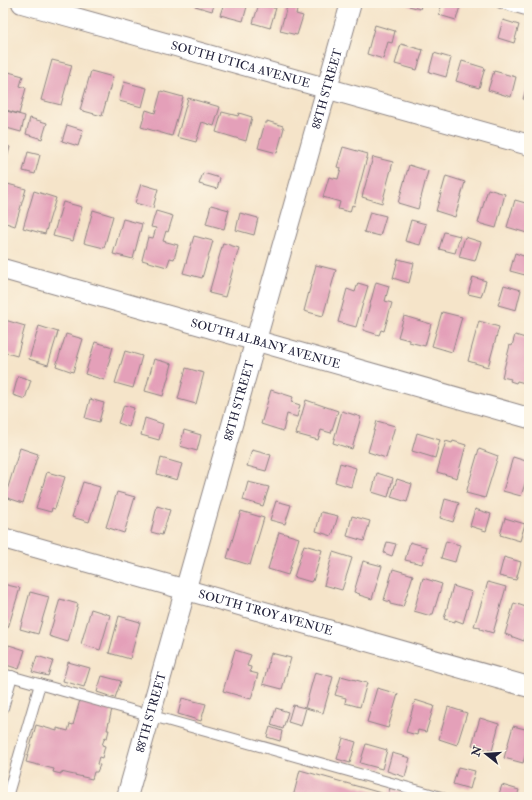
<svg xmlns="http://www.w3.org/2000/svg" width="532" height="800" font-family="'IM FELL Double Pica',serif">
  <rect width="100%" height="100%" fill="#fcf5e5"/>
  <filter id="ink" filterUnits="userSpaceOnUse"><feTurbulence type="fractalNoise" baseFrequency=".025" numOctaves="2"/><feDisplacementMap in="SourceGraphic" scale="8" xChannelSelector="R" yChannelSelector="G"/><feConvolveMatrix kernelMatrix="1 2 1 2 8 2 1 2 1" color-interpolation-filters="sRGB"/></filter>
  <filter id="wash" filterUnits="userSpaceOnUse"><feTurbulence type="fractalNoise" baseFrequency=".012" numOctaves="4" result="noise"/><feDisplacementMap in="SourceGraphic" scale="16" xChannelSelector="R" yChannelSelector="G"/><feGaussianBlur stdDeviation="0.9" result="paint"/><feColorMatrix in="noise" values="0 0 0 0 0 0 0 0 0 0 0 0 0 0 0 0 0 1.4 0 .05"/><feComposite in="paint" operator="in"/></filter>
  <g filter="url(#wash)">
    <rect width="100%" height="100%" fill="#f5e4c9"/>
    <g id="blocks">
      <g fill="#e4a0b9">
        <polygon points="195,3 215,3 212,11 195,6"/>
        <polygon points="224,3 248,3 243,21 220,15"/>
        <polygon points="261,3 275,3 273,8 276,8 270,28 253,23 259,4 261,4"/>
        <polygon points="288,3 299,3 296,14 303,16 297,35 280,31"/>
        <polygon points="410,3 422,3 420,9 409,6"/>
        <polygon points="442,3 461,3 456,20 439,15"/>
        <polygon points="503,20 519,25 514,43 498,38"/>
        <polygon points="375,25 395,31 392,43 388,42 383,59 367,54"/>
        <polygon points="401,44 423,50 417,70 395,64"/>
        <polygon points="434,53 451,58 446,77 429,72"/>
        <polygon points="52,60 72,65 61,105 41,100"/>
        <polygon points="462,61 485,68 479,88 456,81"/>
        <polygon points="5,71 23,76 20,86 26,88 19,114 3,109 3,76"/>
        <polygon points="91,71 113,77 102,116 80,110"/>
        <polygon points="494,71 516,77 511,97 488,90"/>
        <polygon points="529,79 529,100 523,99"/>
        <polygon points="124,82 147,88 142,107 119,101"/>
        <polygon points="161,91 183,97 172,136 141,127 146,110 155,113"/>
        <polygon points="188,98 220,107 214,126 202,122 196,142 177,137"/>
        <polygon points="3,110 25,116 21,132 3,127"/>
        <polygon points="222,112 238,116 239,113 252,117 246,141 216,132"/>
        <polygon points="30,118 47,123 42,139 26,134"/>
        <polygon points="267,121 283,126 283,128 284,128 277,153 258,148 265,123 267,123"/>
        <polygon points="67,125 83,130 78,146 62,141"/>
        <polygon points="3,145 10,147 5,165 3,165"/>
        <polygon points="343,147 368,154 354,206 352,205 350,212 338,209 340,202 323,197 329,177 338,179 341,168 337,167"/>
        <polygon points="28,152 40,155 35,174 23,171"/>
        <polygon points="373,157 393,162 382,203 362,197"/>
        <polygon points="409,165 428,171 418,209 398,203"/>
        <polygon points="203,173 220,178 217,189 199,184"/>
        <polygon points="446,176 465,182 455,217 436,211"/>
        <polygon points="4,183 26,189 15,226 3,222"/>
        <polygon points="141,184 158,189 153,208 135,203"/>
        <polygon points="488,189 505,194 496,228 478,223"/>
        <polygon points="34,191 56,198 45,234 23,228"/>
        <polygon points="515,200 529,204 529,226 527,233 507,227"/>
        <polygon points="63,202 82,207 73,241 53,236"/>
        <polygon points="211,205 229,210 224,229 206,224"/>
        <polygon points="93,210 113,216 104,248 84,243"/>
        <polygon points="156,211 173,216 168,232 166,231 163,241 178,245 174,259 170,258 167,267 142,260 148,237 153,238 156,228 151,227"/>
        <polygon points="370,212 386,216 380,236 364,232"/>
        <polygon points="240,213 258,218 254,235 236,230"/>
        <polygon points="123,219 142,224 133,259 113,254"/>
        <polygon points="411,220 426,224 420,245 405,241"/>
        <polygon points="444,232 460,236 455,253 439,249"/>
        <polygon points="194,236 213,241 202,278 183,273"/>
        <polygon points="465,237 481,242 475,261 459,257"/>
        <polygon points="223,243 239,248 225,297 209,293"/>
        <polygon points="515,253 529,258 525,275 510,271"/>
        <polygon points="398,259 414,263 409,283 393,278"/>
        <polygon points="316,265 336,270 323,316 304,311"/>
        <polygon points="473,277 486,281 481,297 468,294"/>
        <polygon points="376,282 389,286 385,301 392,303 384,331 381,330 379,335 363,330"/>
        <polygon points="358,283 368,286 356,327 338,322 347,289 355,292"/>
        <polygon points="504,285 521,290 516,310 498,305"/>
        <polygon points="442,312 462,317 452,352 432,346"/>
        <polygon points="404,316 431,324 425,346 409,342 409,340 398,337"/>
        <polygon points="5,320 25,326 17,356 3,352 3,326"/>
        <polygon points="479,321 499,327 488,367 468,361"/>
        <polygon points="39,326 58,332 48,365 29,359"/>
        <polygon points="66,334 83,339 73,372 56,366"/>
        <polygon points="515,335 529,339 529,367 525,383 517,381 516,383 510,381 511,379 502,377 510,345 512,346"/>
        <polygon points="95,342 113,347 104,380 85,374"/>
        <polygon points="125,351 142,356 133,388 115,383"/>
        <polygon points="154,359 172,364 163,396 145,391"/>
        <polygon points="186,368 204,373 196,404 178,399"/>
        <polygon points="18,376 31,380 25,399 13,395"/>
        <polygon points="271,390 293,397 291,402 300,405 297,417 287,414 283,431 261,424"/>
        <polygon points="90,399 104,403 99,422 85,418"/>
        <polygon points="306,400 338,411 331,433 321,430 318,440 296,434"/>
        <polygon points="124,405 134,408 129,427 118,423"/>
        <polygon points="342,411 361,417 352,449 333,443"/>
        <polygon points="145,418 163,424 159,440 141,435"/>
        <polygon points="377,421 395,426 386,458 368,452"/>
        <polygon points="184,430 201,435 197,451 180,446"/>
        <polygon points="417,433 440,440 435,458 412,451"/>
        <polygon points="446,441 452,443 453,441 466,445 457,478 437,472"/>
        <polygon points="20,448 38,454 23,503 5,497"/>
        <polygon points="479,449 498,456 485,498 466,493"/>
        <polygon points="252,450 271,455 266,471 247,466"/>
        <polygon points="513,457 529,462 529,471 521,496 503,491"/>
        <polygon points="161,458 182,464 177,480 157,474"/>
        <polygon points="340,463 356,468 351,487 335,482"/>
        <polygon points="47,472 65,477 55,509 52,508 51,512 36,508"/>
        <polygon points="377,473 393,478 388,497 372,492"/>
        <polygon points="397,479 412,484 407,502 391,497"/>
        <polygon points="83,482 100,487 89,522 72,517"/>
        <polygon points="248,482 269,487 263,506 243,500"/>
        <polygon points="117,492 135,497 124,533 106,527"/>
        <polygon points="445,499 459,503 453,522 440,518"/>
        <polygon points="276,501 291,505 285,524 270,520"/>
        <polygon points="157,506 170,510 162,535 151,532"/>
        <polygon points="475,509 491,514 486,531 470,526"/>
        <polygon points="241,511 264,518 250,565 227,558"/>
        <polygon points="321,512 338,516 332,536 316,531"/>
        <polygon points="352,516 370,521 364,541 347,536"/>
        <polygon points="505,518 525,524 520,541 500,535"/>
        <polygon points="279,532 299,538 288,575 268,569"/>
        <polygon points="446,541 460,545 455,562 441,558"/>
        <polygon points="387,542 396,544 392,556 384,553"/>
        <polygon points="410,542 427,547 422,564 405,560"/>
        <polygon points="304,545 322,550 313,581 312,580 311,582 294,577"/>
        <polygon points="333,552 352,558 342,590 324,585"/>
        <polygon points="504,557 521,562 516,580 499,576"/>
        <polygon points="363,561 382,566 372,599 359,595 360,594 354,592"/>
        <polygon points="393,569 413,575 403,607 390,604 390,602 384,600"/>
        <polygon points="423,578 442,584 433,614 431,614 431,616 414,611"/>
        <polygon points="488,582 506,587 493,633 480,629 480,627 474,626"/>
        <polygon points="3,584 20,588 8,628 3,626"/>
        <polygon points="453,586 472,592 463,623 455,620 455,622 444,619"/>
        <polygon points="30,592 49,597 38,634 20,629"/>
        <polygon points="60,599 78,604 68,642 49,636"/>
        <polygon points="514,603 529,608 529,622 524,641 505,634"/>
        <polygon points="91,609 110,615 100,650 81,644"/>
        <polygon points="119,616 140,622 130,659 109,653"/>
        <polygon points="9,645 25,650 19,669 3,664"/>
        <polygon points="235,650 251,655 247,666 251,667 250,672 258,674 251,699 223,691"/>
        <polygon points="271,653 291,658 282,689 263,684"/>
        <polygon points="37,656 53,661 48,676 32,672"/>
        <polygon points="68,662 90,668 84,687 63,681"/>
        <polygon points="315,672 333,677 323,713 306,708 301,726 288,722 293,705 305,708"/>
        <polygon points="102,676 121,681 115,698 97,692"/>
        <polygon points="341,676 367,683 360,707 345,703 346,698 335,695"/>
        <polygon points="377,688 398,694 388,728 367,722"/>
        <polygon points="182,698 206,704 201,721 178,714"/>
        <polygon points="80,700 112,709 107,730 109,730 107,738 105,737 102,745 105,746 102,758 99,757 97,764 100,765 97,772 94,772 92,779 61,772 61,774 53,772 54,769 26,762 36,725 57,731 57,728 68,731 70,724 73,725"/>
        <polygon points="415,700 434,706 426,732 418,730 417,735 406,732"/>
        <polygon points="448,707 467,713 457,745 439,739"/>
        <polygon points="276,708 288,712 283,729 271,725"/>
        <polygon points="480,718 499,724 492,751 472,745"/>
        <polygon points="513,726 529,730 529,742 523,763 504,758"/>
        <polygon points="270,727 282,731 280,741 267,737"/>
        <polygon points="343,738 356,742 350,763 337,759"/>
        <polygon points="366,744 387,750 382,769 360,763"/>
        <polygon points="392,753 410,758 405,777 387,771"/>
        <polygon points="458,767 475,771 470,789 453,784"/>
        <polygon points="300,770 388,795 390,788 422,797 293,797"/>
        <polygon points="502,785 519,790 517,797 498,797"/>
      </g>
    </g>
  </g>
  <g filter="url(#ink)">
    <use href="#blocks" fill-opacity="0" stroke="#8c8382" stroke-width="1"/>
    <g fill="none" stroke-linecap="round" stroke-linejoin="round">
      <defs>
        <g id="service">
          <polyline points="501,3 529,11"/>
          <polyline points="3,674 441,797"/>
          <polyline points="3,708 12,676"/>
          <polyline points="7,797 40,684"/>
        </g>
        <g id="minor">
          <path id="s1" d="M22,3L529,145"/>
          <path id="s2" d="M3,269L529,418"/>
          <path id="s3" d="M3,538L529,687"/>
          <path id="s4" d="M127,797L351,3"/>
        </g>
      </defs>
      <use href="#service" stroke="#8c8382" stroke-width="12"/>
      <use href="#minor" stroke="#8c8382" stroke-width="22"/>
      <use href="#service" stroke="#fff" stroke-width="10"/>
      <use href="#minor" stroke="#fff" stroke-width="20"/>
    </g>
  </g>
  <g text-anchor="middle" stroke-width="4" stroke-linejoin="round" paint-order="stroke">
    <g font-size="12" fill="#22223b" stroke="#fcf5e5">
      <text dy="4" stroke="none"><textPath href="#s1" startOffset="227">SOUTH UTICA AVENUE</textPath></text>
      <text dy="4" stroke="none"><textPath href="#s4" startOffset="736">88TH STREET</textPath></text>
      <text dy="4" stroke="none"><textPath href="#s2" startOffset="273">SOUTH ALBANY AVENUE</textPath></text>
      <text dy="4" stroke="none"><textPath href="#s4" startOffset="412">88TH STREET</textPath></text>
      <text dy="4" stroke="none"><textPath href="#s3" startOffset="273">SOUTH TROY AVENUE</textPath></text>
      <text dy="4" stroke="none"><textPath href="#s4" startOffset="88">88TH STREET</textPath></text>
    </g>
  </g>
  <rect width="532" height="800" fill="none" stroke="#fcf5e5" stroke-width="16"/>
  <g transform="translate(486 754) rotate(287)" stroke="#fcf5e5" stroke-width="3" paint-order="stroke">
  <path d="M0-3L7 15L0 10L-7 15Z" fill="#22223b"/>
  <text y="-6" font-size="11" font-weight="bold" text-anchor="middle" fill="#22223b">N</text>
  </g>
</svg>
